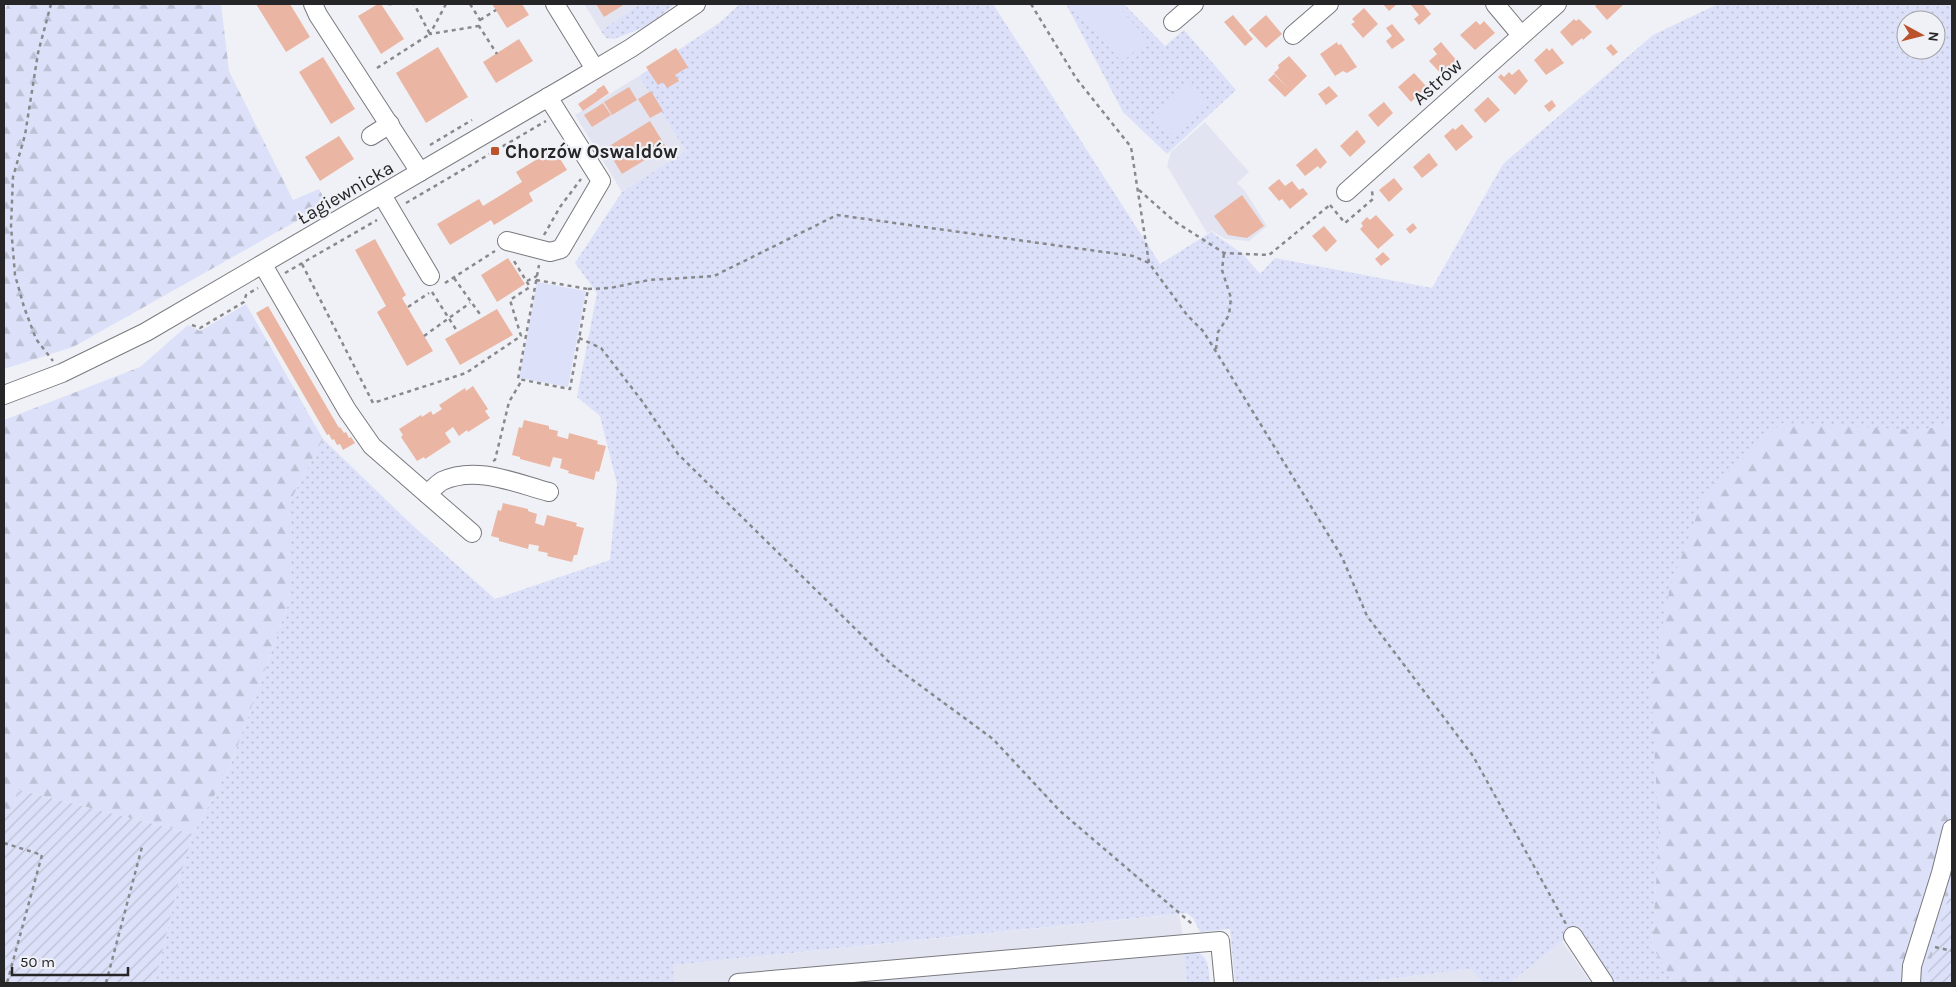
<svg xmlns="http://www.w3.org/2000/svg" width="1956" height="987" font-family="Karla,sans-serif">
  <defs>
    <pattern id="grass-dots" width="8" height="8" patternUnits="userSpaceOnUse" patternTransform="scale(1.25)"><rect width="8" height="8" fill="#dce1f9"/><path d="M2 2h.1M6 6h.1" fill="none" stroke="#bdc1d5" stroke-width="1.8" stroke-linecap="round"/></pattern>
    <pattern id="forest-firs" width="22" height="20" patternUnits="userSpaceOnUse" patternTransform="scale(1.25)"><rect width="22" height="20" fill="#dce1f9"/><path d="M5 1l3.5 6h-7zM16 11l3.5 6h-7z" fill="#bdc1d5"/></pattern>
    <pattern id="garden-furrows" width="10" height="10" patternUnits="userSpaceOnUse" patternTransform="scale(1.25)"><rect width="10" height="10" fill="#dce1f9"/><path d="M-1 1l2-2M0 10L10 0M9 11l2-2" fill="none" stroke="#bdc1d5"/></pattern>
  </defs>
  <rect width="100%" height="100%" fill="#f0f1f6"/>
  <g fill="#e2e5f1">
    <polygon points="584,4 640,4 601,31"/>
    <polygon points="639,76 687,151 622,192 575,115"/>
    <polygon points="1205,122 1249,172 1237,183 1245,191 1267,226 1249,241 1225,239 1212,231 1207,233 1167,166 1171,152"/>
    <polygon points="1179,914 1182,930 1187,983 674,983 672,965"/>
    <polygon points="1562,941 1591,983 1510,983"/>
    <polygon points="1471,969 1484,983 1355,983"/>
  </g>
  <g fill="url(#grass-dots)" fill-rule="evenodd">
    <polygon points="640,4 674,4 650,25 614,39 606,38 601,31"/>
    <path d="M740,4H993L1160,264L1211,232L1243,254L1260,274L1275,258L1432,288L1503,164L1653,35L1718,4H1952V424L1920,430L1659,836L1652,946L1674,983H1614L1584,934L1562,941L1510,983H1484L1471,969L1355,983H1235L1230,929L1200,932L1193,918L1187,913L673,965L674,983H155L180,877L193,834L230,767L289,602V503L323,439L410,523L495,599L610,560L617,484L600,416L577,397L597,293L575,263L622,192L686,151L639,76L719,23ZM1906,20H1936V50H1906Z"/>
    <polygon points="1066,4 1124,4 1165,46 1184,30 1236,90 1167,154 1123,112"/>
    <path d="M1183,948C1208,952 1208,961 1210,983H1187Z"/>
  </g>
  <g fill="url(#forest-firs)">
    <polygon points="8,4 221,4 229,71 293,200 319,189 327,204 73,347 4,369 4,12"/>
    <polygon points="246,304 323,439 289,503 289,602 230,767 193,834 19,790 11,813 4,811 4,420 140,367 188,325 200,331"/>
    <polygon points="1782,423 1920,430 1952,424 1952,883 1925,983 1674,983 1652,946 1659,836 1651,687 1670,587 1706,491"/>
  </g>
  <g fill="url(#garden-furrows)">
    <polygon points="19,790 193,834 180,877 155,983 4,983 4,811 11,813"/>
    <polygon points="1952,883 1952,983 1925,983"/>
  </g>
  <g fill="#dce1f9">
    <polygon points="1077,4 1116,4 1148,40 1122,62 1073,7"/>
    <polygon points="1191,82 1208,102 1171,135 1153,116"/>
    <polygon points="537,282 586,291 568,387 519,378"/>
  </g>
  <g fill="#eab6a3">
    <polygon points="256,4 290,4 310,37 286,52"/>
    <polygon points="378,4 381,4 404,39 381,54 358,16"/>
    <polygon points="492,4 522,4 529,15 507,28"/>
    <polygon points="596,4 625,4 604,17"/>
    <polygon points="1383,4 1397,4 1389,11"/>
    <polygon points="1413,4 1423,4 1431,14 1419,25 1414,19 1419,15 1411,5"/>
    <polygon points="1598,4 1622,4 1623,5 1607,20 1595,6"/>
    <polygon points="1364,8 1378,24 1363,38 1351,24 1355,22 1352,19"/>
    <polygon points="1233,15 1253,39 1245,46 1224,22"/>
    <polygon points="1266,15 1282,34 1266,48 1249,30"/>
    <polygon points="1574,19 1576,21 1579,19 1592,32 1583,40 1582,38 1572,46 1560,32"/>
    <polygon points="1476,21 1480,25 1484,21 1495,33 1475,50 1460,35"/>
    <polygon points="1392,24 1405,40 1392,49 1386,41 1392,36 1386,28"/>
    <polygon points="519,39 533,61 496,83 483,62"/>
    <polygon points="1337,42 1338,45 1341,44 1357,67 1347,73 1343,71 1335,76 1320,54"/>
    <polygon points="1441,42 1457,61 1450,67 1452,69 1444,77 1429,61 1437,54 1433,49"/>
    <polygon points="1611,44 1618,52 1613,56 1606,48"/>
    <polygon points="438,47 468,97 426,123 396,73"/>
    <polygon points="676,48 688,67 675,75 679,81 667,88 663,82 658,85 646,67"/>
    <polygon points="1547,48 1549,51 1552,48 1564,63 1546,75 1534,60"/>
    <polygon points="1289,56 1307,76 1285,97 1268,80 1274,74 1288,88 1274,73 1279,68 1278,65"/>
    <polygon points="323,57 355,109 331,124 299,72"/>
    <polygon points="1519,69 1528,81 1515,95 1498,77 1501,74 1504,77 1509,72 1512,75"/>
    <polygon points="1414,73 1427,87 1411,102 1398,87"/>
    <polygon points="604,85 609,93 583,111 578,104 597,91 596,90"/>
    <polygon points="1329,86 1338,96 1326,105 1318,94"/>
    <polygon points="629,87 637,100 612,115 604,102"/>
    <polygon points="651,91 663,111 650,118 638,99"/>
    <polygon points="1488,97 1500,110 1485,123 1474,110"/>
    <polygon points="1552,100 1556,106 1549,112 1544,106"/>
    <polygon points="1384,102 1393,113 1378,127 1368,115"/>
    <polygon points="603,103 611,115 592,127 584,115"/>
    <polygon points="650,121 666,147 622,174 606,148"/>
    <polygon points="1462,124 1473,137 1456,151 1444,136 1453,128 1455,130"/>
    <polygon points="1357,130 1366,142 1350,157 1340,146"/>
    <polygon points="339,136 354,159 320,181 305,157"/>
    <polygon points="1316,148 1327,162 1320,169 1318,166 1305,176 1296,165"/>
    <polygon points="554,149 567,170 529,193 533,201 494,225 491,220 450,245 437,224 479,199 483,206 522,182 516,172"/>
    <polygon points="1429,153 1438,165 1422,178 1413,167"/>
    <polygon points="1394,178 1403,189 1389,202 1379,190"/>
    <polygon points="1279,179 1285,186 1292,181 1299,190 1303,188 1308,194 1290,209 1282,199 1279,201 1268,188"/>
    <polygon points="1242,195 1264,226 1247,238 1228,235 1214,216"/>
    <polygon points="1376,215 1394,235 1378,249 1360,229 1363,226 1361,223 1367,217 1370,220"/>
    <polygon points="1413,223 1417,228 1410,234 1406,229"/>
    <polygon points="1324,226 1337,241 1326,252 1312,236"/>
    <polygon points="375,239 406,295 402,298 433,351 407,366 377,312 386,306 355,250"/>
    <polygon points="1383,252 1390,259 1381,266 1375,259"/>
    <polygon points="508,258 525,284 497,302 481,275"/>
    <polygon points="268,306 339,428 340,427 344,433 346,432 349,438 351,437 355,443 343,450 340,444 337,445 334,439 332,440 329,434 327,435 256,313"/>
    <polygon points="497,309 513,335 460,365 445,339"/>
    <polygon points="473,386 488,409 485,411 490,418 468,432 467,430 459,436 453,427 445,433 451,442 425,459 424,457 417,461 401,437 403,435 399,429 421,415 422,417 431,411 433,415 442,409 439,405 465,388 466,391"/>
    <polygon points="524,420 549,426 549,429 558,431 557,436 568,439 569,433 598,441 597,444 606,446 599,472 596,471 594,480 568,473 569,471 560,468 562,459 553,457 550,467 520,459 520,457 512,455 519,427 522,428"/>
    <polygon points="503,503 528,509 528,511 537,514 535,523 544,526 547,515 577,523 576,526 584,528 577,555 574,555 572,562 547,556 548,553 538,551 539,546 529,544 528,549 499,541 499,538 491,536 498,510 501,511"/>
  </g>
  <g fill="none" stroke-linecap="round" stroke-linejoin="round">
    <defs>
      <g id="minor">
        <polyline points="313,4 318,15 420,172"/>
        <polyline points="555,4 595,69"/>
        <polyline points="1495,4 1521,35"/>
        <polyline points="1173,22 1194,4"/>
        <polyline points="1293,35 1329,4"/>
        <polyline points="371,136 390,124"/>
        <polyline points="1346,192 1557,4"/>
        <polyline points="382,195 430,276"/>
        <polyline points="507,241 550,252 561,249 601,181 548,97"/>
        <path d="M263,265L347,410L372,446L427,494C432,490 437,484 442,481C476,465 515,483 549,492"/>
        <polyline points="4,395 62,373 146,332 569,85 631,48 696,4"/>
        <polyline points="427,494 472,533"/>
        <polyline points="1573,936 1604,983"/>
        <polyline points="738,983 1220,941 1224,983"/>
        <polyline points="1911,983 1912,966 1941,873 1952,829"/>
      </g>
    </defs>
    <use href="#minor" stroke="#797a7f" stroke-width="20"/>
    <g stroke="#89898d" stroke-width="2.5" stroke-dasharray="4 4" stroke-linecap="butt">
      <polyline points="51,4 38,53 25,135 13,177 11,226 15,275 24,307 36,339 53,361"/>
      <polyline points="388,4 395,4"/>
      <polyline points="446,4 430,34 479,26"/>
      <polyline points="470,4 480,20 479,26 497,54"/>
      <polyline points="1031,4 1076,78 1131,147 1149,263 1187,315 1203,331 1215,350 1342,557 1367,616 1473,756 1566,924"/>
      <polyline points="480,20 496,10"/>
      <polyline points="377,68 430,34 414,4"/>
      <polyline points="430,145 472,120"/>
      <polyline points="1139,190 1174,221 1224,253 1269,255 1331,204"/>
      <polyline points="406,203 546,121"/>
      <polyline points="1330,205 1345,223 1373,199 1372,191"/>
      <polyline points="544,235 560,207 581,179"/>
      <polyline points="302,264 373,403 466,373 521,336 510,300 530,287 514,261"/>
      <polyline points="285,273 377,220"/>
      <polyline points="454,278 482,317"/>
      <path d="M536,280L588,289L570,389L518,379C525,341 532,303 539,265"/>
      <polyline points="527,281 537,276"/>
      <polyline points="445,283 495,251"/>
      <polyline points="588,289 610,288 649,280 714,276 837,215 1133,256 1149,263"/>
      <polyline points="432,292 457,331"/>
      <polyline points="408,307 429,293"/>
      <polyline points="192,325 200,328 244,302 246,295 258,288"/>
      <polyline points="424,336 470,303"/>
      <polyline points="579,338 601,348 642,401 678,454 891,664 993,739 1060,811 1191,923 1194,926"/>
      <polyline points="1216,349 1218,332 1229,315 1231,298 1222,270 1224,253"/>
      <polyline points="493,461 495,460 509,402 522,380"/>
      <polyline points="4,843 42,855 7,983"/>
      <polyline points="1935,947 1952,951"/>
      <polyline points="106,983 142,847"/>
    </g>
    <use href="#minor" stroke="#fff" stroke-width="18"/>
  </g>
  <rect fill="#ba532c" stroke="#f0f1f6" stroke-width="2" x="490" y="146" width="10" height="10" rx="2.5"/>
  <g text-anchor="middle" stroke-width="4.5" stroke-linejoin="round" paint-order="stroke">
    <g font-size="19" fill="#262628" stroke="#f0f1f6">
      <text transform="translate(1437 81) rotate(-42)" y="7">Astrów</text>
      <text transform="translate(345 192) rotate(-30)" y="7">Łagiewnicka</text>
    </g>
    <g font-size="19" font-weight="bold" fill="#262628" stroke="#f0f1f6" text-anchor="start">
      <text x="505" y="158">Chorzów Oswaldów</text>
    </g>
  </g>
  <rect width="1956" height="987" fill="none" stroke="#262628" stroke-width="10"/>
  <g transform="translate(1921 35) rotate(97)"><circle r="24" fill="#f0f1f6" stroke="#9fa0a4"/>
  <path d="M0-4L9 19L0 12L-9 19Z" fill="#ba532c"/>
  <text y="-8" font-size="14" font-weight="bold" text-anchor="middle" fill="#262628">N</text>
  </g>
  <path d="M12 967v8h116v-8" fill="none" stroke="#262628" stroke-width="2.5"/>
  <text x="20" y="967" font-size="15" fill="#262628" stroke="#f0f1f6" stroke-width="4" paint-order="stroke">50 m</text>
</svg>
